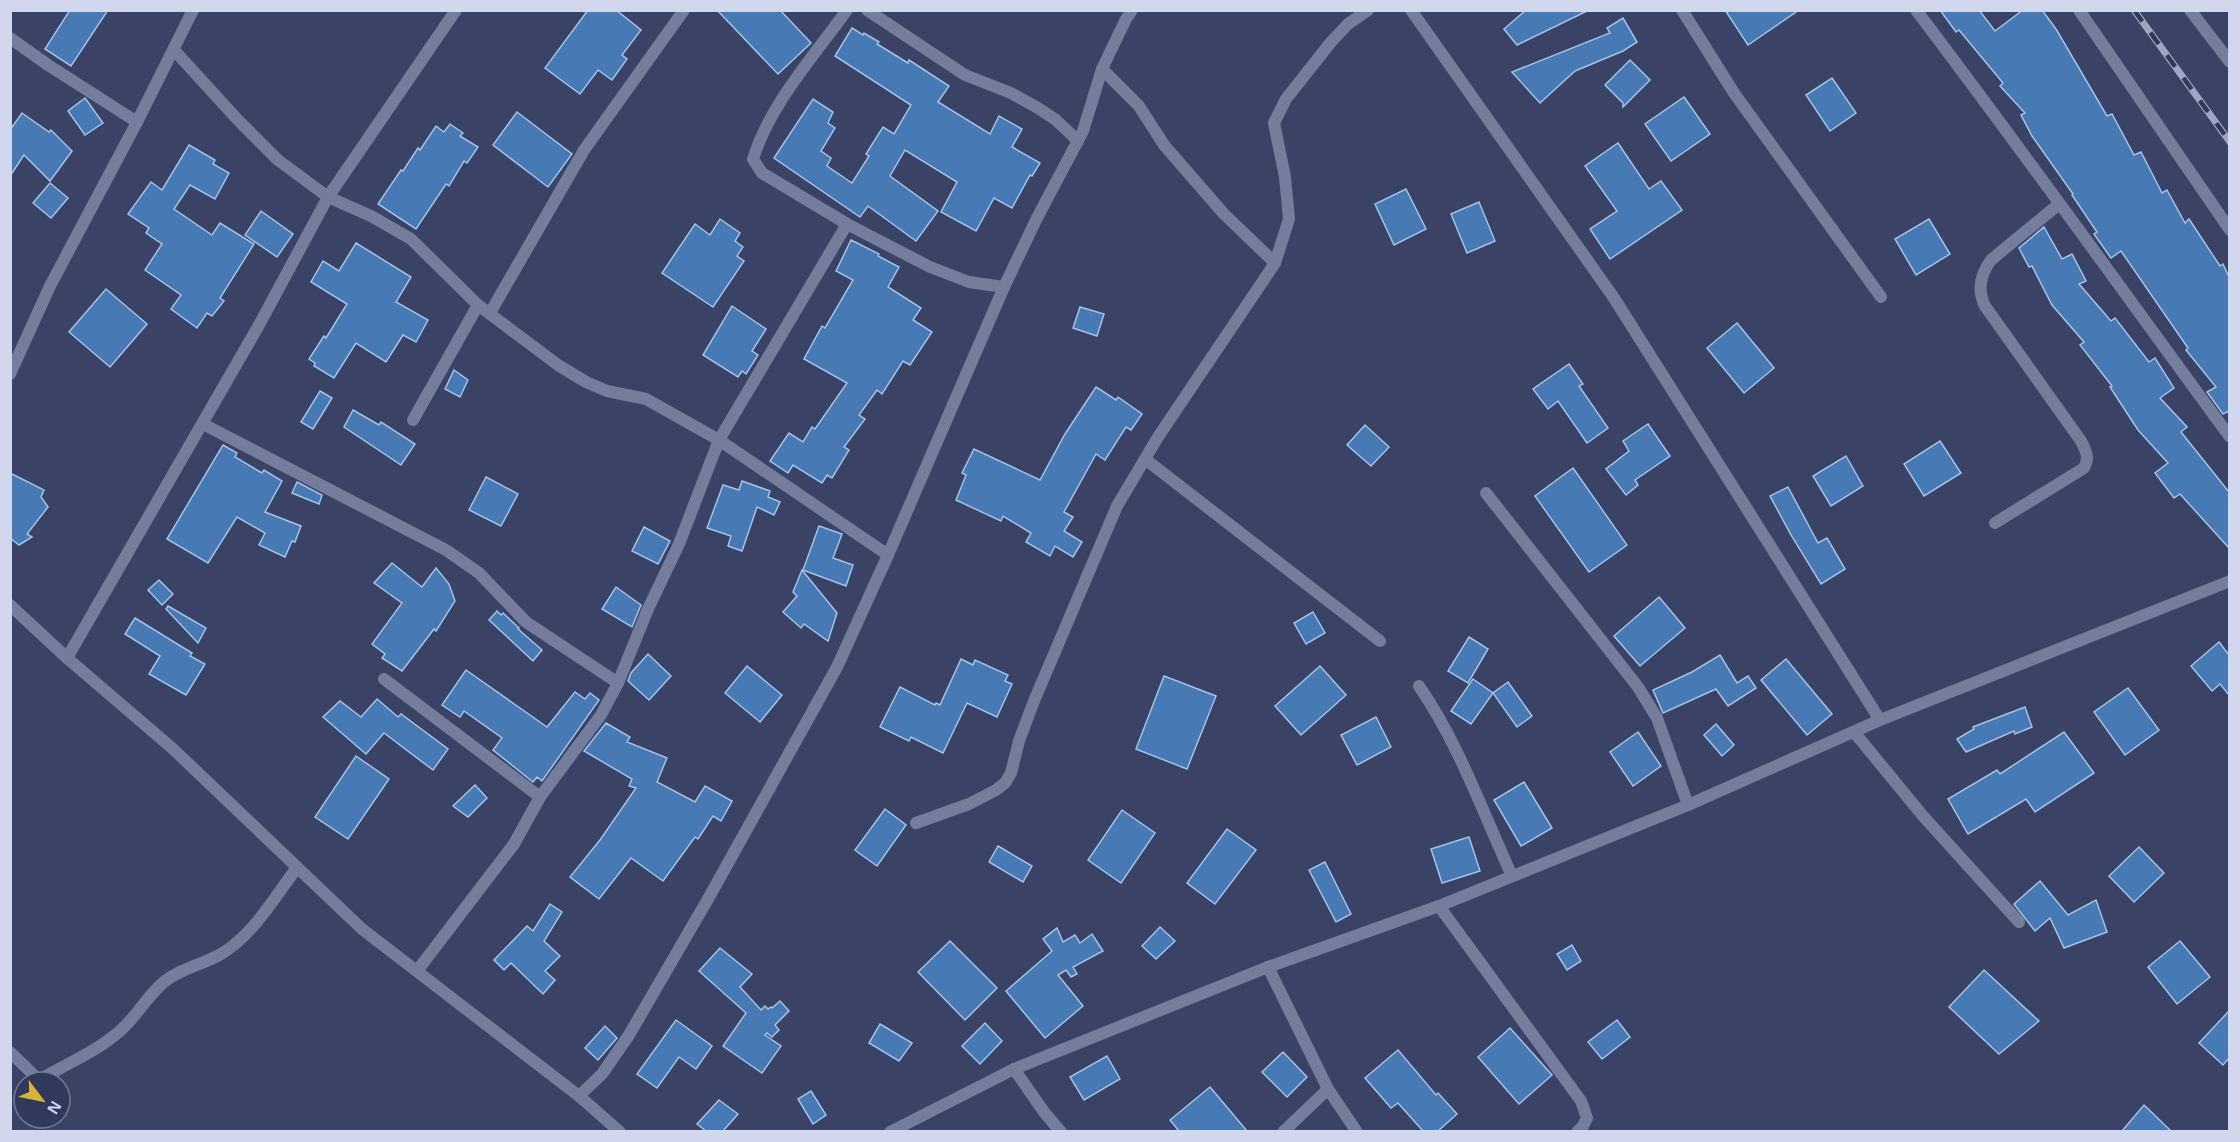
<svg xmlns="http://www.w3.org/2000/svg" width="2240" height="1142" font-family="Arial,sans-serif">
  <rect width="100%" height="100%" fill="#3a4366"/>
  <g fill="#4779b4" stroke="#a4c2e7" stroke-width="1.5">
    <polygon points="70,10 108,10 71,66 45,49"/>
    <polygon points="588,10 616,10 641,30 622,55 627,59 612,80 598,70 580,94 545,68"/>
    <polygon points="717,10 780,10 811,43 778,74"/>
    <polygon points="1526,10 1589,10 1517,45 1504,29"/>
    <polygon points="1725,10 1799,10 1748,45"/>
    <polygon points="1940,10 1979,10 1995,31 2023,10 2042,10 2056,29 2107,116 2112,114 2134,155 2141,152 2162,193 2167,190 2185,223 2189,219 2220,266 2223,264 2229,277 2229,411 2223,414 2207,392 2216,387 2186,350 2188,348 2121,251 2111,258 2094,234 2097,232 2072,195 2073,194 2032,136 2021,115 2025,113 2000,86 2003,83 1959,30 1956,32"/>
    <polygon points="1623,18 1637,42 1623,51 1575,71 1540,103 1512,72 1610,33 1607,28"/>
    <polygon points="852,28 863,35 864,33 879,42 877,44 908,63 909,60 949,86 938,102 990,134 999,116 1022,129 1012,147 1040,163 1032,176 1030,175 1012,208 994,198 976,231 941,212 957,182 905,150 890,176 938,211 916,241 868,206 860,217 774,158 813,99 833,112 828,123 835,128 821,151 831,158 827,166 852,183 869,156 866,154 883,127 894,134 911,105 835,56"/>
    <polygon points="1630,60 1650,80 1623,107 1623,103 1605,85"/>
    <polygon points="1832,78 1856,113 1830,131 1806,95"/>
    <polygon points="1684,97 1710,134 1671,161 1645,124"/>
    <polygon points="85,98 103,123 85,135 68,111"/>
    <polygon points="517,112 572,154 548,187 493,145"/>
    <polygon points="22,113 49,132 51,130 72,151 50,181 24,155 10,176 10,130"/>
    <polygon points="450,124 463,133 460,136 478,147 467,163 464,161 449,186 446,184 416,229 378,204 401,170 403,171 418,148 420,150 436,126 444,132"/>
    <polygon points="1618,143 1649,189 1661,181 1682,210 1610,259 1590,229 1617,211 1585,166"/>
    <polygon points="189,145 215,160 213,164 229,173 215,199 190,185 174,209 212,235 220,223 254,244 220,298 224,301 212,316 207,313 197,328 171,309 181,295 145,270 162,244 146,233 149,228 128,214 151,182 162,190"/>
    <polygon points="50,183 68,198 51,218 33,203"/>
    <polygon points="1406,189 1426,229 1394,245 1375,204"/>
    <polygon points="1479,202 1495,241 1467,253 1451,214"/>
    <polygon points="261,211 293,234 277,257 245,235"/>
    <polygon points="720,219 740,233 735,241 743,247 737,256 744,261 713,307 662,273 695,224 710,235"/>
    <polygon points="1929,219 1950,254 1916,275 1895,239"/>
    <polygon points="2044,227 2062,259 2072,254 2086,281 2079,284 2111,321 2115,318 2149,362 2155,358 2174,388 2160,398 2187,427 2181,432 2229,492 2229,548 2180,494 2174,498 2155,473 2168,463 2138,430 2110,387 2112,386 2080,345 2084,342 2052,305 2032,266 2029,267 2019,248"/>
    <polygon points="851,240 879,254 878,256 899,267 888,287 921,308 913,320 932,332 910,365 903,361 882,394 877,390 859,415 865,419 844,447 849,450 832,478 827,475 822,483 793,465 788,473 770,461 789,433 803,442 812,427 815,429 847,383 804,359 822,326 825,328 853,280 836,271"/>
    <polygon points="356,243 411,277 396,302 428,320 416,342 403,335 386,362 356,343 334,378 314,366 315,363 309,359 324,336 326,338 347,304 311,282 323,261 339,271"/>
    <polygon points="106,289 147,324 110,367 69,332"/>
    <polygon points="732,306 766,329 752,351 758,355 746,374 742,371 738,377 703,355"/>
    <polygon points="1080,307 1104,314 1097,336 1073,328"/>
    <polygon points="1737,323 1774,368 1744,393 1707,348"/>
    <polygon points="1569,364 1583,384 1579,386 1608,428 1587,443 1558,401 1548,409 1533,389"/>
    <polygon points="454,370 468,380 460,397 445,389"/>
    <polygon points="1096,387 1116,400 1118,397 1142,414 1131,430 1126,427 1105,460 1096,454 1064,512 1073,517 1064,531 1082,542 1073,557 1055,546 1050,556 1026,542 1031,533 1003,516 1001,521 956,500 966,475 962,473 974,449 1040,480 1065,434"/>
    <polygon points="320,391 332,398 313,429 301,422"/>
    <polygon points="353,410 379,425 381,422 415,444 401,465 344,427"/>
    <polygon points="1648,424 1670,456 1635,480 1638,485 1626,495 1606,469 1629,451 1623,441"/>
    <polygon points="1365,425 1389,447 1371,466 1347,445"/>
    <polygon points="1940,441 1961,473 1924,496 1904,464"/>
    <polygon points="223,445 237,453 235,457 262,473 264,470 282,481 265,512 301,526 295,542 292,541 285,557 259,545 265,533 237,517 208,563 167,539"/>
    <polygon points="1846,456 1863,486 1831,506 1813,476"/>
    <polygon points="1573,468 1627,545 1589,572 1535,496"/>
    <polygon points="10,473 44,490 41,497 48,507 27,534 32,537 19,545 10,538"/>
    <polygon points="486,477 518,494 501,526 469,510"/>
    <polygon points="742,481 770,491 768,497 780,502 774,515 757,507 742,551 728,546 731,536 707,528 723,485 739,490"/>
    <polygon points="297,482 322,495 319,504 292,493"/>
    <polygon points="1788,487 1818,543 1827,538 1845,569 1821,584 1791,535 1770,496"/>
    <polygon points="819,526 842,534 833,558 853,565 846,586 803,570"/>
    <polygon points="644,527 670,541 658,564 632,551"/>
    <polygon points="392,563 422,587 436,568 449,584 455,601 436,631 434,629 402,671 382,658 385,654 372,644 402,603 374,583"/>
    <polygon points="802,570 837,613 828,641 804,624 801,628 783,612 797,596 793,592"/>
    <polygon points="159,580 173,594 162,605 148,590"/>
    <polygon points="616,587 641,605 632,627 602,609"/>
    <polygon points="1659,597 1685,628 1640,666 1614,636"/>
    <polygon points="168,606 206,628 198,643 166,609"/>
    <polygon points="497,611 501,615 503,613 519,628 518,629 542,650 533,661 489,620"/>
    <polygon points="1313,612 1325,633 1306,644 1294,623"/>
    <polygon points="135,618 192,653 190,656 205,664 186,695 149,674 160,656 125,634"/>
    <polygon points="1469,637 1488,649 1468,683 1448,671"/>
    <polygon points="2219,642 2229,655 2229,695 2220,684 2212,691 2191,666"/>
    <polygon points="648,654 671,676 649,700 628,681 631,673"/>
    <polygon points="1720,655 1737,683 1748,676 1756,688 1728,706 1716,689 1663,713 1653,690 1692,672"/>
    <polygon points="961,659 973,665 975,660 1008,675 1005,681 1012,684 997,717 967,703 943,753 911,737 909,741 880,727 900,687 935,705 936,703 940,705"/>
    <polygon points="1786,659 1832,714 1807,735 1761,680"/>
    <polygon points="747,666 782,695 760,722 725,693"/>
    <polygon points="1320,666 1346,695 1301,735 1275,706"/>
    <polygon points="466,670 547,727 575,692 585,699 590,693 599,700 542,781 537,777 533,782 493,750 502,738 464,711 460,717 442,705"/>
    <polygon points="1164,676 1216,696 1187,769 1136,749"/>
    <polygon points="1473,679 1493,693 1471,724 1451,711"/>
    <polygon points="1508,682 1532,716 1517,727 1493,693"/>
    <polygon points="2128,688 2159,730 2125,755 2094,712"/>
    <polygon points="377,699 398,717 401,714 448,749 433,770 384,733 366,754 323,717 340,701 361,717"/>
    <polygon points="2025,707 2032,727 2015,734 2014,731 1966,752 1957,739 1974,729 1973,727"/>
    <polygon points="1376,717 1391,747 1357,765 1341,735"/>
    <polygon points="606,723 630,737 627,742 667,758 657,782 695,802 705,786 732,801 721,821 713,816 698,839 695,837 663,881 631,858 599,899 570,877 600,840 636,788 629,786 632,779 584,751"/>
    <polygon points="1716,724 1734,745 1722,756 1704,735"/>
    <polygon points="1638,732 1661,766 1633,786 1610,752"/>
    <polygon points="2064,732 2094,773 2035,812 2026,799 1968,834 1948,799 1997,770 2000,774"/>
    <polygon points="356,756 389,779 348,839 315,817"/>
    <polygon points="1524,782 1552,828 1521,846 1494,800"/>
    <polygon points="475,785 487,798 468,817 453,806"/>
    <polygon points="885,809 906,825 877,866 855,850"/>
    <polygon points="1122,810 1155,833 1121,883 1088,860"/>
    <polygon points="1227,829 1256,850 1215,904 1187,883"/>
    <polygon points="1469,837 1480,871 1442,883 1431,849"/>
    <polygon points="998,846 1032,866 1023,882 989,862"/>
    <polygon points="2139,847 2164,873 2134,902 2109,876"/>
    <polygon points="1325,862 1351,914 1336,922 1309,870"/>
    <polygon points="2040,881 2068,915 2096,900 2107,932 2064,948 2050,918 2035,931 2014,904"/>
    <polygon points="550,904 562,912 544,941 560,956 545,971 555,980 543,994 511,963 504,970 494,960 527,926 533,931"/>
    <polygon points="1160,927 1175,941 1156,959 1142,946"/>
    <polygon points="1057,928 1063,942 1075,935 1080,943 1092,934 1103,951 1073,967 1077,974 1071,977 1066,970 1058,975 1083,1006 1045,1038 1006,991 1052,951 1043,939"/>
    <polygon points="950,941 997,988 965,1020 918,972"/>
    <polygon points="2180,941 2210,977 2177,1004 2148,967"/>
    <polygon points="1572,945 1581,961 1567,970 1557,954"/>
    <polygon points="720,948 752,974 740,987 761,1010 765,1006 768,1009 771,1007 772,1008 780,1001 789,1011 775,1025 779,1030 772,1037 767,1033 765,1035 781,1046 762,1073 723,1046 746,1013 699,971"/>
    <polygon points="1984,970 2039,1021 1999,1054 1949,1007"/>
    <polygon points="2229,1011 2229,1058 2223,1065 2199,1043"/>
    <polygon points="676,1020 712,1046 696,1069 679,1057 657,1088 637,1074"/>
    <polygon points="1617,1020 1630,1037 1602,1059 1588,1042"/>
    <polygon points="985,1023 1002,1041 980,1064 962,1046"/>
    <polygon points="880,1024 912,1043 899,1061 869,1043"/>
    <polygon points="605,1026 617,1038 598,1060 585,1048"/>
    <polygon points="1510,1028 1552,1075 1519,1104 1478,1057"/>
    <polygon points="1398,1050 1436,1095 1438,1093 1457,1114 1438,1131 1423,1131 1398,1103 1391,1108 1365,1078"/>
    <polygon points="1283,1052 1307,1077 1287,1097 1262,1072"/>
    <polygon points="1107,1056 1120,1079 1084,1100 1070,1077"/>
    <polygon points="1210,1087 1247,1131 1179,1131 1170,1120"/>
    <polygon points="811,1091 826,1115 813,1124 798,1099"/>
    <polygon points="719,1100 738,1114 723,1131 706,1131 697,1124"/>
    <polygon points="2144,1105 2171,1131 2122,1131"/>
  </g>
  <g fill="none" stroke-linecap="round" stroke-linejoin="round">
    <g stroke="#747d9b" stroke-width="12">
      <path d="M847,10C814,56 770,104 753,159L762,173L847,224L930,267L969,282L1004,287"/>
      <polyline points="867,10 965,75 1011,93 1038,108 1056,120 1078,141"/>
      <polyline points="1411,10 1614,298 1880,720"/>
      <polyline points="1682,10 1734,93 1881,297"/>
      <path d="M1916,10C2023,151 2125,294 2230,437"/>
      <polyline points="2079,10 2230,230"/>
      <polyline points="2190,10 2230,62"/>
      <polyline points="10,38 48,65 137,122 193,10"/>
      <polyline points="174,50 237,119 278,160 328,197 371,216 411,239 478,305 558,365 586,382 607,391 646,399 719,440 888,555"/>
      <polyline points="1102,69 1139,106 1164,145 1224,214 1275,263"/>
      <polyline points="490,313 584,150 684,10"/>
      <polyline points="10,374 50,286 137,122"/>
      <polyline points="413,420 478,305"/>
      <polyline points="203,424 446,550 479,573 526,622 618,683"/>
      <polyline points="1145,459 1380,641"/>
      <polyline points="1486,493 1638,687 1657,718 1688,805"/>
      <path d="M1995,523L2084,468C2090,457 2086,451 2081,441L1985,306C1977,290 1980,275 1991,260L2059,204"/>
      <polyline points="10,605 67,658 172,748 362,929 579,1096 620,1132"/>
      <polyline points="67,658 259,325 328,197 456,10"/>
      <polyline points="384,679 540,797"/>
      <path d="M1419,686C1459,744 1483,813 1512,876"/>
      <polyline points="1854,732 1923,816 2019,922"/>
      <polyline points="916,823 969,804 996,790 1005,783 1011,773 1019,741 1034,701 1117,506 1158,437 1275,263 1289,219 1285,177 1274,123 1286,99 1331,42 1348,24 1368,10"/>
      <polyline points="1439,906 1581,1101 1587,1118 1583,1126 1577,1132"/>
      <polyline points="1268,967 1328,1089 1357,1132"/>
      <polyline points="417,971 514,844 540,797 601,715 618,683 648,609 679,544 719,440 847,224"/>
      <path d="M10,1052L39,1080C66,1064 98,1051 121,1030C137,1016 147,996 164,982C181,968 202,965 221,954C253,935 274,898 296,869"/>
      <polyline points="1014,1069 1044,1112 1061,1132"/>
      <polyline points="579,1096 602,1074 629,1035 708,899 837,667 888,555 1004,287 1037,218 1083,131 1102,69 1126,19 1132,10"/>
      <polyline points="890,1132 1014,1069 1268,967 1439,906 1688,805 1880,720 2230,581"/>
      <polyline points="1283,1132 1328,1089"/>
    </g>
    <defs>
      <polyline id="rail" points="2134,10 2230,142"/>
    </defs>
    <use href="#rail" stroke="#9ea5c0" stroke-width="7"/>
    <use href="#rail" stroke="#30385b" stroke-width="4.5" stroke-dasharray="14" stroke-linecap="butt"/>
  </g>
  <rect width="2240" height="1142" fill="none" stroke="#d1d7ed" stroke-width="24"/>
  <g transform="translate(42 1100) rotate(122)"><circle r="28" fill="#30385b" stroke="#707895" stroke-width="1.5"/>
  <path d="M0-4.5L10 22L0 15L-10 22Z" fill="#d7b434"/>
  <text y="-9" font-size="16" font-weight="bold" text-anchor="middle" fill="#d1d7ed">N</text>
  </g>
</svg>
